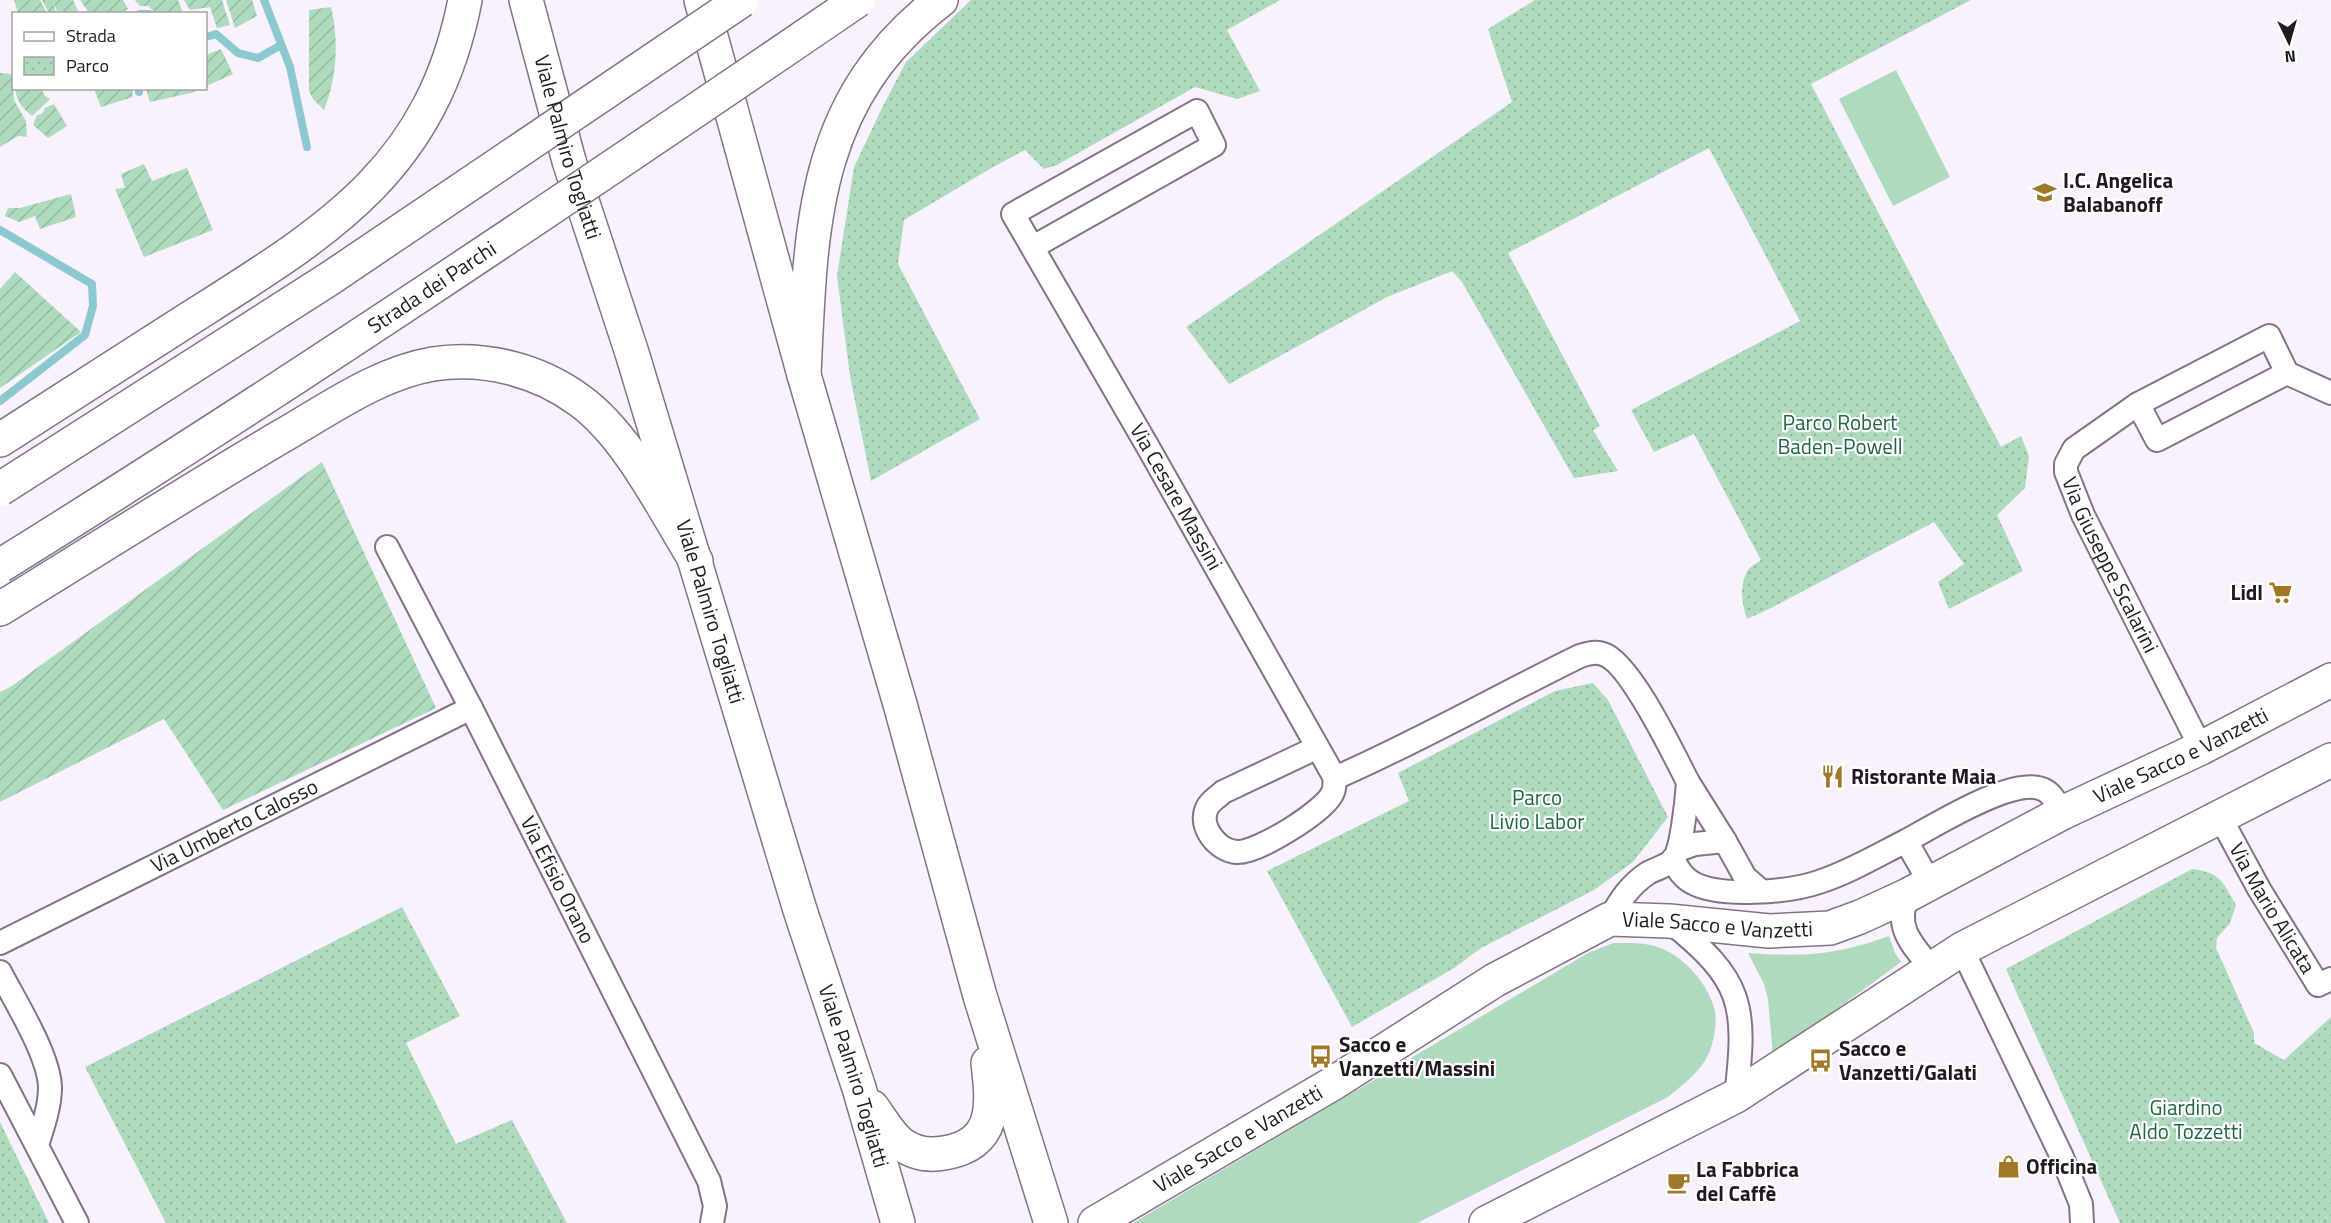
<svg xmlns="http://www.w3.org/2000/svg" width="2331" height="1223" font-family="'Titillium Web',sans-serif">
  <defs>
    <pattern id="park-dots" width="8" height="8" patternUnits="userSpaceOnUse" patternTransform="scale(1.5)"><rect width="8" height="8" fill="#aedabe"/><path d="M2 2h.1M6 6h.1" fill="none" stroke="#95baa3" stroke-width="1.8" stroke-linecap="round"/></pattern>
    <pattern id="garden-furrows" width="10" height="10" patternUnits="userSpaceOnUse" patternTransform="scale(1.5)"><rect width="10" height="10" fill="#aedabe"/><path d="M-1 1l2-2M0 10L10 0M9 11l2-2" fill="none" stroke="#95baa3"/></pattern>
  </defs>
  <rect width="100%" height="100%" fill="#f9f1fc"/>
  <g fill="#aedabe">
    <polygon points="1896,70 1950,177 1893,206 1839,99"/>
    <path d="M1889,936L1895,953L1901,962L1773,1056L1768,999L1764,984L1748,953C1803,957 1837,955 1889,936Z"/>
    <path d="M1613,943C1629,943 1648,942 1663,949C1686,959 1707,984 1714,1007C1718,1020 1714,1041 1709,1053C1701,1072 1683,1084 1668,1097L1417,1223H1133L1588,953Z"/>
  </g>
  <g fill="url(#park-dots)">
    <polygon points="971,0 1280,0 1227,30 1260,91 1237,99 1195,87 1057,165 1044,169 1025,150 993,167 904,220 898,264 980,419 871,481 850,376 837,276 854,167 882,108 906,62"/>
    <path d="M1535,0H1971L1811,84L2001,447L2021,436L2029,456L2025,488L1997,515L2023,571L1949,609L1938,582L1964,564L1934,522L1771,608L1747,619C1742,604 1739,587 1747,572C1749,567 1757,563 1761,560L1694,434L1654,452L1631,410L1800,321L1709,148L1508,253L1600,426L1593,430L1618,471L1574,478L1462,282L1452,271L1387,297L1229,384L1186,327L1512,102L1488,29Z"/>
    <polygon points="1593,683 1608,700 1668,817 1633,862 1594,890 1481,948 1454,968 1352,1027 1267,871 1409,801 1398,773 1555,691"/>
    <path d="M2192,869C2220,872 2223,882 2236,905L2230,923L2217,938L2216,948L2254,1033V1043L2284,1060L2331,1017V1223H2120L2006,969Z"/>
    <polygon points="402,907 460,1016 406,1043 456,1144 512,1120 567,1223 166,1223 85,1067"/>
    <polygon points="0,1122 49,1223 0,1223"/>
  </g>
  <g fill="url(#garden-furrows)">
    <polygon points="14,0 40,0 47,13 18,13"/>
    <polygon points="42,0 73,0 79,13 65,13 63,11 57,11 53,2 56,13 49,13"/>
    <polygon points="80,0 123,0 128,9 122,13 89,13"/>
    <polygon points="135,0 178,0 183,13 154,13 149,6 140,6"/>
    <polygon points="184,0 222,0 230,25 217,28 210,7 190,10"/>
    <polygon points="226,0 252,0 257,16 235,28"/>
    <path d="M331,7C339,41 337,77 324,110L313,99L309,91V10Z"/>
    <polygon points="221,49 233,74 206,86 206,55"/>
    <polygon points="0,73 12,74 14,100 26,121 27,137 18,136 0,147"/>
    <path d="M15,89H41L45,96L50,99L32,116C22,108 17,101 15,89Z"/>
    <polygon points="94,89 132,89 133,97 101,107"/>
    <polygon points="146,89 146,88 200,89 191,93 150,102"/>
    <polygon points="54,104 67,126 48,138 33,125 37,115 42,114 45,108"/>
    <polygon points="144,164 152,181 187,168 213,230 144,257 115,189 125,188 121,174"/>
    <polygon points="71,194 76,217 40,229 35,216 19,222 5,216 8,208 20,208"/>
    <polygon points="15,272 81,332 0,388 0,289"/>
    <polygon points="322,462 436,708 223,810 164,719 0,802 0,692 12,686"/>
  </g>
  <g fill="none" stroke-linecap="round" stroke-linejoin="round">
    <g stroke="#8bc8cf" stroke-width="8">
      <polyline points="264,0 290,67 307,147"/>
      <polyline points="140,14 149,14"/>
      <polyline points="206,37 216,34 238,53 258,58 281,45"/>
      <polyline points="139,88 139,92"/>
      <polyline points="0,230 92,284 93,306 85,335 0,401"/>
    </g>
    <defs>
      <g id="street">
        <path id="s1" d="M1033,247L1214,145L1197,111L1013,214L1148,447L1335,778C1418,742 1498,696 1580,656C1587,654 1595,651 1603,654C1630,662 1674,755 1688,782"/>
        <polyline points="2287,373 2157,440 2138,404 2269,336 2287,373 2331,393"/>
        <path id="s2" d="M2138,404L2074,449L2066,464V472L2083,515L2201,748"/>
        <path id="s3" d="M387,547L471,708L709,1181L715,1206L712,1223"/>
        <path d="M1316,748L1223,792C1218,797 1210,801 1207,808C1198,827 1218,851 1237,852C1257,853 1326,811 1333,792C1335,788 1334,782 1335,778"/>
        <path id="s4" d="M2220,817L2259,889L2318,985L2331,979"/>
        <polyline points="1678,850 1695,844 1725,841"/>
        <path d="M1673,859C1678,870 1683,878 1693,883C1720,898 1790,892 1819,882C1850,872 1878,855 1906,841"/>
        <path d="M1930,883L1906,841C1933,827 2018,772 2046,791C2053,795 2058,806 2062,813"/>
        <path d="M1908,895C1893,928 1913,945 1932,969"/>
        <path d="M1610,919C1620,900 1630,885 1648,873C1655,869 1667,866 1673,860C1682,850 1687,797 1688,782L1725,841L1745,877L1761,891"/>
        <path d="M1669,921C1743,980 1747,1004 1736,1096"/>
        <path id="s5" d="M0,943L471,708"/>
        <polyline points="1962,949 2062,1157 2081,1204 2082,1223"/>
        <path d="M0,972C15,1001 49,1055 50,1087C50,1107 43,1126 37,1145"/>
        <polyline points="0,1075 77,1223"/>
      </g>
      <g id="secondary">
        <path id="s6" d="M1095,1223L1332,1084L1495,980L1610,919L1669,921L1769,931L1830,928L1860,917L1908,895L2062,813L2201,748L2331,680"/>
        <polyline points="1486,1223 1736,1096 1962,949 2331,760"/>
      </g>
      <g id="primary">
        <path id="s7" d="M526,0L569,161L632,353L800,910L859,1088L898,1223"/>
        <polyline points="701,0 804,375 900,704 980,996 1051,1223"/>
        <path d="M872,1107C881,1119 889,1134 900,1143C913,1153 928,1156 944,1153C997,1144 993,1105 988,1063"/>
      </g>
      <g id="highway">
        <path d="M804,375C811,225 811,100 941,0"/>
        <path d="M0,440C65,398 130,357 195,315C329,230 432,169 465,0"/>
        <path d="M0,609C94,551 187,492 282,436C329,409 379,373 433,364C484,356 538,370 579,400C628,435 664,510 696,561"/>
      </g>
    </defs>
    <use href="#street" stroke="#84728a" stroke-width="26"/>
    <use href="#secondary" stroke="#84728a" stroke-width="36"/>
    <use href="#primary" stroke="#84728a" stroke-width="36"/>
    <use href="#highway" stroke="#84728a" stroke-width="36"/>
    <use href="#street" stroke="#fff" stroke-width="22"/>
    <use href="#secondary" stroke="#fff" stroke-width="33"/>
    <use href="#primary" stroke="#fff" stroke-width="33"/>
    <use href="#highway" stroke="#fff" stroke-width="33"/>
    <defs>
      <g id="highway-bridge">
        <polyline points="0,489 329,279 742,0"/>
        <path id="s8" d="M0,566C291,385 575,193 858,0"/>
      </g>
    </defs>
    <use href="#highway-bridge" stroke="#84728a" stroke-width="36" stroke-linecap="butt"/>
    <use href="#highway-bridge" stroke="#fff" stroke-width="33"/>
  </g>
  <defs>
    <symbol id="school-bare" viewBox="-9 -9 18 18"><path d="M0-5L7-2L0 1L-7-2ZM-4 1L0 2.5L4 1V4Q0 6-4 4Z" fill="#a17827" stroke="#fff" stroke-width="2.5" paint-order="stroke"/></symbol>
    <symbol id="supermarket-bare" viewBox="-9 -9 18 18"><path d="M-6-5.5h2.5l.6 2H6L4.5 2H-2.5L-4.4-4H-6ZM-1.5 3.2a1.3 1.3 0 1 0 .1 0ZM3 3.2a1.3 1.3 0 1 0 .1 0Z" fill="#a17827" stroke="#fff" stroke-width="2.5" paint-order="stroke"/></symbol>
    <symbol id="restaurant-bare" viewBox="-9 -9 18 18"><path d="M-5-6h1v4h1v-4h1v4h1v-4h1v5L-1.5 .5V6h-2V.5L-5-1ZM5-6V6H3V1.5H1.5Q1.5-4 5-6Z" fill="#a17827" stroke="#fff" stroke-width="2.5" paint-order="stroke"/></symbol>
    <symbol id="bus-bare" viewBox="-9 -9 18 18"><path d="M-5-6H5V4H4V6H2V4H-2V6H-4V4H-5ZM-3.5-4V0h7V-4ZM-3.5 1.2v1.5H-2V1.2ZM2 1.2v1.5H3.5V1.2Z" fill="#a17827" stroke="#fff" stroke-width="2.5" paint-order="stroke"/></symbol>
    <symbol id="shop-bare" viewBox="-9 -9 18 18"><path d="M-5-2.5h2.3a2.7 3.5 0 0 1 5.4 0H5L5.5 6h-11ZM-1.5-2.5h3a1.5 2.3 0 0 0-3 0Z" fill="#a17827" stroke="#fff" stroke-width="2.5" paint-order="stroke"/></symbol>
    <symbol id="cafe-bare" viewBox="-9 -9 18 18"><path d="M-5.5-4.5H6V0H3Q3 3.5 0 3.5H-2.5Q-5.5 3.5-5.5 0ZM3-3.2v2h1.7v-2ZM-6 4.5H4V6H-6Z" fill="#a17827" stroke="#fff" stroke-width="2.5" paint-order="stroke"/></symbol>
  </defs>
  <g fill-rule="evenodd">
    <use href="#school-bare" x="2028" y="176" width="33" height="33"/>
    <use href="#supermarket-bare" x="2264" y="576" width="33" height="33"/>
    <use href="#restaurant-bare" x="1816" y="760" width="33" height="33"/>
    <use href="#bus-bare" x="1304" y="1040" width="33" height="33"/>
    <use href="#bus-bare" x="1804" y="1044" width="33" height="33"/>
    <use href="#shop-bare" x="1992" y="1150" width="33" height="33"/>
    <use href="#cafe-bare" x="1662" y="1166" width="33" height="33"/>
  </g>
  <g text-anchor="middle" stroke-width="4.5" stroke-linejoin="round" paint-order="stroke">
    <g font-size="21" fill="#201922" stroke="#fff">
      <text dy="7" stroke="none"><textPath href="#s7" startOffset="153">Viale Palmiro Togliatti</textPath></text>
      <text dy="7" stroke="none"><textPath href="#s8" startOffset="514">Strada dei Parchi</textPath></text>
      <text dy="7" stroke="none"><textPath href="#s1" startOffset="783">Via Cesare Massini</textPath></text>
      <text dy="7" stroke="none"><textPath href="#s2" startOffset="206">Via Giuseppe Scalarini</textPath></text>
      <text dy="7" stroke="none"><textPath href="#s7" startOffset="639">Viale Palmiro Togliatti</textPath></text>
      <text dy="7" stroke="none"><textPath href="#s6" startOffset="1210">Viale Sacco e Vanzetti</textPath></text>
      <text dy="7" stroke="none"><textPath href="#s5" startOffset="262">Via Umberto Calosso</textPath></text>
      <text dy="7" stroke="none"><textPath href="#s3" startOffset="374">Via Efisio Orano</textPath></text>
      <text dy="7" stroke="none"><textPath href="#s4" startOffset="105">Via Mario Alicata</textPath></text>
      <text dy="7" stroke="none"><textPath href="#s6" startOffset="706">Viale Sacco e Vanzetti</textPath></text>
      <text dy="7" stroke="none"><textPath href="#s7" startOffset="1125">Viale Palmiro Togliatti</textPath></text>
      <text dy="7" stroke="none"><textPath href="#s6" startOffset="166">Viale Sacco e Vanzetti</textPath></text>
    </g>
    <g font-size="21" font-weight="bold" fill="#201922" stroke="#fff" text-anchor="start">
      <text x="2063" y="188">I.C. Angelica<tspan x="2063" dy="24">Balabanoff</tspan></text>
      <text x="2263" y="600" text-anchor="end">Lidl</text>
      <text x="1851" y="784">Ristorante Maia</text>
      <text x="1339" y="1052">Sacco e<tspan x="1339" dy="24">Vanzetti/Massini</tspan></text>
      <text x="1839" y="1056">Sacco e<tspan x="1839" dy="24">Vanzetti/Galati</tspan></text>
      <text x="2026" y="1174">Officina</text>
      <text x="1696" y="1177">La Fabbrica<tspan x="1696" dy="24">del Caffè</tspan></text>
    </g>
    <g font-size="21" fill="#1f6742" stroke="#fff">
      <text x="1840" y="430">Parco Robert<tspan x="1840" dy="24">Baden-Powell</tspan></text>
      <text x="1537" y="805">Parco<tspan x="1537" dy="24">Livio Labor</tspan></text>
      <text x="2186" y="1115">Giardino<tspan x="2186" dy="24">Aldo Tozzetti</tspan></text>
    </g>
  </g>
  <rect x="12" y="12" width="195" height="78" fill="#ffffff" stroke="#a6a3a7" stroke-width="1.5"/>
  <rect x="24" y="32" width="30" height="9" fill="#ffffff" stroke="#a6a3a7" stroke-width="1.5"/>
  <text x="66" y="42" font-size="18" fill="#201922">Strada</text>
  <rect x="24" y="57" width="30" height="18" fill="url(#park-dots)" stroke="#a6a3a7" stroke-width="1.5"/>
  <text x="66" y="72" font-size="18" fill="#201922">Parco</text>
  <g transform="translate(2289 42) rotate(175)" stroke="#ffffff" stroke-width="4.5" paint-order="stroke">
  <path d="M0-4.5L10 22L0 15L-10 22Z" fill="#201922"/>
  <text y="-9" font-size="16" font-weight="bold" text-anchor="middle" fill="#201922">N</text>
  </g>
</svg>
